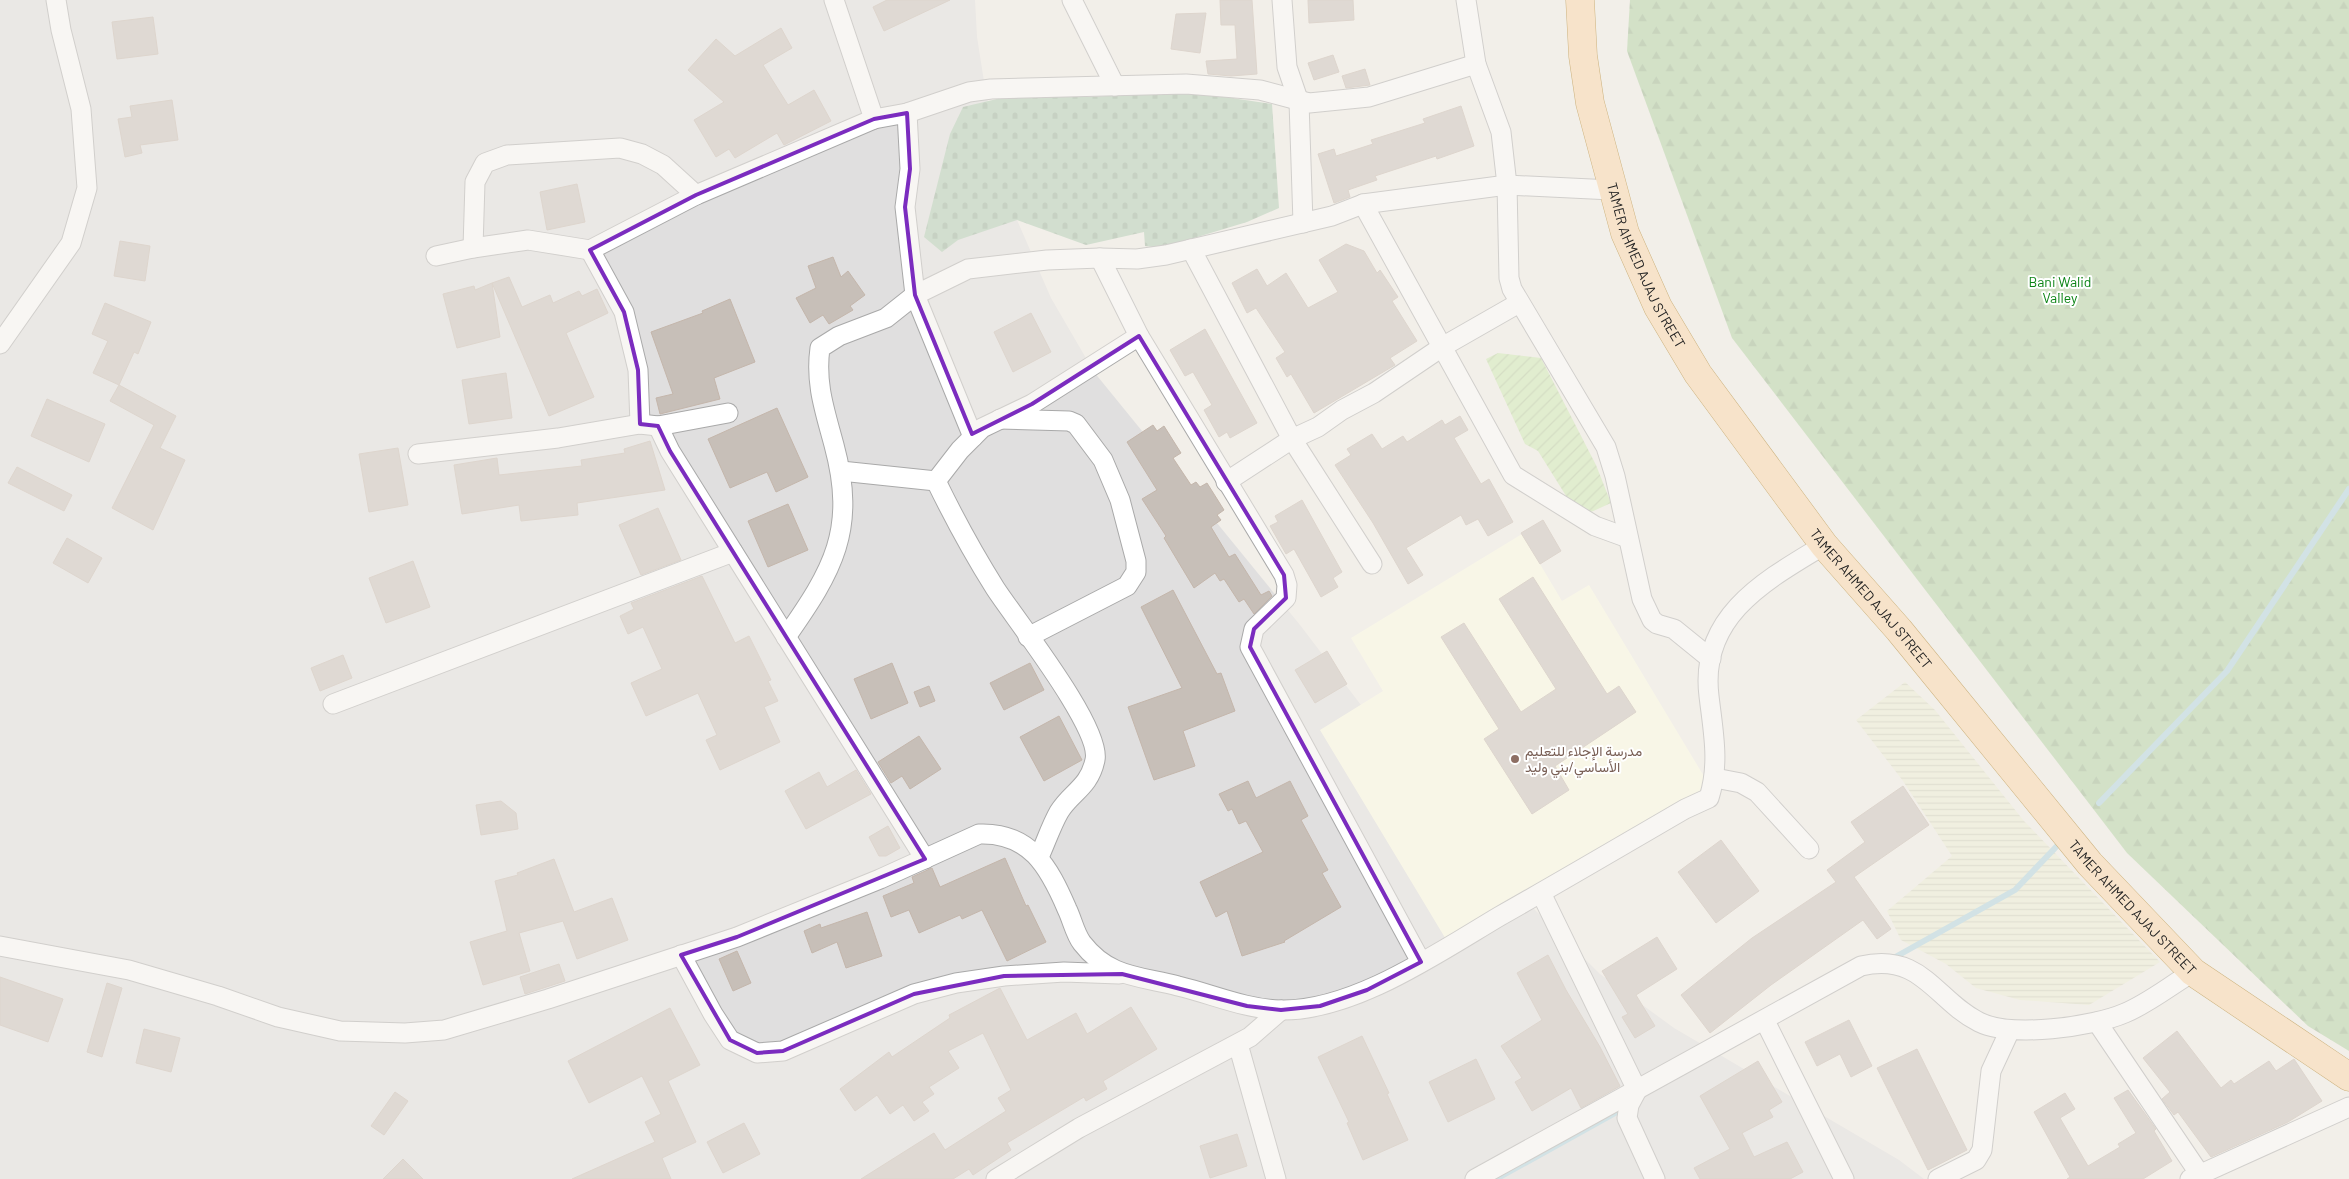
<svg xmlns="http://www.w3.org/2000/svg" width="2349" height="1179" font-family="Barlow,Vazirmatn,sans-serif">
  <defs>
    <pattern id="farmland-rules" width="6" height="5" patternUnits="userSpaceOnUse" patternTransform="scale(1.25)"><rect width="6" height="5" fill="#eef0d5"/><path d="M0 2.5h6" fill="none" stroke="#ccceb7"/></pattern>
    <pattern id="forest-firs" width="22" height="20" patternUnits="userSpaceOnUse" patternTransform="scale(1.25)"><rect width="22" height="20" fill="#add19e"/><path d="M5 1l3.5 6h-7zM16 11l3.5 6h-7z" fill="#95b388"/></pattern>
    <pattern id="cemetery-stones" width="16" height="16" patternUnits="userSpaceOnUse" patternTransform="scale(1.25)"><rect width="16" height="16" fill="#aacbaf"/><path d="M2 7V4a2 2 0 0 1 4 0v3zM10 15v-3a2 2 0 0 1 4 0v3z" fill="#92ae96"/></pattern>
    <pattern id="garden-furrows" width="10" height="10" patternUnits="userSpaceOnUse" patternTransform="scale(1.25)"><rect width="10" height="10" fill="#cdebb0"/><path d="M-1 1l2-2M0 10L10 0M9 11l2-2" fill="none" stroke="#b0c997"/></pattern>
  </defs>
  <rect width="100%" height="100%" fill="#f2efe9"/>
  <polygon fill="#e0dfdf" points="0,0 975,0 977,37 985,88 1003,172 1017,220 1051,298 1094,372 1300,625 1402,759 1534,909 1600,974 1674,1028 1899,1160 1924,1179 0,1179"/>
  <polygon fill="#ffffe5" points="1522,534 1562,601 1589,585 1711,788 1450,946 1320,730 1383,691 1351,638"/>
  <polygon fill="url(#farmland-rules)" points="1905,682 1935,710 2024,821 2160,962 2089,1005 2020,1000 1976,988 1946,964 1901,940 1887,911 1952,856 1903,781 1856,720"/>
  <polygon fill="url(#forest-firs)" points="1630,0 2349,0 2349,1051 2308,1026 2127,853 1732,338 1627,51"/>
  <polygon fill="url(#cemetery-stones)" points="1191,92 1272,104 1279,208 1247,222 1161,248 1145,246 1144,232 1086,245 1017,220 958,240 942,252 924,237 950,134 963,107 1018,94 1087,97"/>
  <polygon fill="url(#garden-furrows)" points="1498,353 1541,358 1596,465 1611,503 1589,513 1573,507 1538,451 1525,444 1486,359"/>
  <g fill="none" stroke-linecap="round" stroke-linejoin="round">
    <g stroke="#aad3df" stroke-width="6">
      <polyline points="2099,803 2227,671 2349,489"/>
      <polyline points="1890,960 2015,890 2056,847"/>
      <polyline points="1496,1179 1626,1107"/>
    </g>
  </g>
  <g fill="#c7bfb8" stroke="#c4b6ab">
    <polygon points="887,0 950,0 884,31 873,7"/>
    <polygon points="1220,0 1252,0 1257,74 1231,76 1208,74 1206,61 1237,59 1235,25 1221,25"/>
    <polygon points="1308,0 1353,0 1354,20 1309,23"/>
    <polygon points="1206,13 1200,53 1171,49 1176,14"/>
    <polygon points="153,17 158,54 117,59 112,22"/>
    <polygon points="781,28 792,48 763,65 788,105 814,90 831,121 784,145 777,133 735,158 729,149 716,157 694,120 724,102 688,70 716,39 735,56"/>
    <polygon points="1333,55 1339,72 1314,80 1308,63"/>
    <polygon points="1365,69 1370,85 1346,88 1342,76"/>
    <polygon points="172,100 178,140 140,145 142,153 125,157 118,119 132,117 130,106"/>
    <polygon points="1461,106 1474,146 1437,159 1436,156 1375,176 1377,180 1348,190 1350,197 1334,203 1318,154 1334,149 1336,156 1373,144 1371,140 1425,123 1423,119"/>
    <polygon points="577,184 585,222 547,230 540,192"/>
    <polygon points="120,241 150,246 145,281 114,276"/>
    <polygon points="1346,244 1364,251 1377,273 1380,270 1398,297 1392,301 1417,341 1390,358 1395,365 1314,413 1291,374 1287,377 1276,358 1285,352 1256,308 1247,313 1232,283 1257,269 1267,286 1286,273 1308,308 1338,292 1319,260"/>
    <polygon points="833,257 841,277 848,271 865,295 850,306 853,310 829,324 823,315 810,323 796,298 816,288 808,266"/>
    <polygon points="509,277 522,307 550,295 553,303 579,291 582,296 597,289 608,313 566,333 594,397 549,416 492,283"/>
    <polygon points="492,283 500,337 457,348 443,294 474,286 475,290"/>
    <polygon points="730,299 755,362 714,378 720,399 660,414 656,398 673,394 651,332 703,313 702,311"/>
    <polygon points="105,303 151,322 138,354 134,352 119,385 93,373 108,341 92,334"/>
    <polygon points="1031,313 1051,352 1013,372 994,332"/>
    <polygon points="1205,329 1257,423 1230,438 1227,432 1219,437 1204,410 1212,405 1193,372 1185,376 1170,350"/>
    <polygon points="506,373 512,418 469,424 462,380"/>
    <polygon points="119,385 176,416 160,448 185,460 153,530 112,508 154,425 110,401"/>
    <polygon points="47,399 105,424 89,462 31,436"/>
    <polygon points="777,408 808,477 776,492 767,472 730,488 708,439"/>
    <polygon points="1460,416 1468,430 1454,438 1481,484 1489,479 1513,522 1488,536 1478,519 1466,525 1461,515 1406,548 1423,575 1408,584 1373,523 1335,465 1351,455 1347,449 1372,434 1382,449 1403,436 1407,442 1442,420 1445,425"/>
    <polygon points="1153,425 1157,431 1164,426 1181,453 1173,458 1191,485 1196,482 1200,487 1207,483 1224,510 1217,515 1221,520 1211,527 1229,557 1235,554 1261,595 1269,591 1272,596 1254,614 1244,599 1239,602 1224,579 1220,581 1215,573 1194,588 1164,538 1166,536 1142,499 1157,490 1127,442"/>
    <polygon points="650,441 665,490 577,503 578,515 568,516 521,521 519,505 462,514 454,465 497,458 499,475 582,466 581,460 625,453 624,449"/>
    <polygon points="398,448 408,505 369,512 359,454"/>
    <polygon points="17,467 72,495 64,511 8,483"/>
    <polygon points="1302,500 1342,572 1333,578 1338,587 1321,597 1294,549 1286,554 1270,526 1278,522 1275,516"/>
    <polygon points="788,504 808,550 768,567 748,521"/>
    <polygon points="658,508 681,560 641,575 619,525"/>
    <polygon points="1543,520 1561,551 1540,564 1521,533"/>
    <polygon points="67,538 102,558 88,583 53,563"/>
    <polygon points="413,561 430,607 386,623 369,578"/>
    <polygon points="702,576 735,643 749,636 771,680 768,681 778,701 764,707 780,742 720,770 706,740 717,735 698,693 646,716 631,683 662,669 643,627 628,634 620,616 634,609 631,603"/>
    <polygon points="1533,577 1607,694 1619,686 1636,712 1555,766 1569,790 1532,814 1484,739 1499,729 1441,637 1464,623 1521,712 1556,689 1499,599"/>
    <polygon points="1173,590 1217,674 1221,673 1235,711 1183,731 1195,766 1154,780 1128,707 1182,688 1141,607"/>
    <polygon points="1327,651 1347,684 1315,703 1295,670"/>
    <polygon points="343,655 352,678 320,691 311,668"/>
    <polygon points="892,663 908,703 871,719 854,679"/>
    <polygon points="1030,663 1044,690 1004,710 990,683"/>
    <polygon points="929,686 935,701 920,707 914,692"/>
    <polygon points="1059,716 1082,760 1044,781 1020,737"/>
    <polygon points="919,736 941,769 910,789 902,776 891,783 878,762"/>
    <polygon points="856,770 871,794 806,829 785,791 819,772 827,787"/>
    <polygon points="1248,781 1256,798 1290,781 1308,816 1301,820 1328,870 1322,873 1341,907 1284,941 1285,942 1242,956 1227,911 1216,917 1200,882 1263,852 1246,821 1239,824 1232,809 1228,811 1219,794"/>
    <polygon points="1903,786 1929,825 1854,877 1891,929 1877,939 1863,920 1771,985 1710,1033 1681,995 1752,938 1836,882 1827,870 1865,842 1851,822"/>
    <polygon points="501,801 516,813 518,829 481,835 476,805"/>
    <polygon points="888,826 900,848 886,856 879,856 869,837"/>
    <polygon points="1721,840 1759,891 1716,923 1678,872"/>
    <polygon points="1005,858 1026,906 1028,905 1046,942 1007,961 982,910 962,919 960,915 919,933 909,910 891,917 883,896 914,883 912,877 932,868 940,887"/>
    <polygon points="554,859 574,912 612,898 628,940 577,959 563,921 519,933 530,971 483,985 470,942 507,931 495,881 518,875 517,873"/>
    <polygon points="867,912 882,956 846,968 837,942 812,953 804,931 820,924 821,928"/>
    <polygon points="1657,937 1677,969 1636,995 1655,1026 1635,1038 1622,1017 1628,1014 1602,971"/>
    <polygon points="737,951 751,983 733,991 719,959"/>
    <polygon points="1548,955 1566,990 1600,1047 1620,1086 1581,1108 1571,1088 1532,1111 1515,1082 1522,1078 1501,1046 1542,1020 1517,973"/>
    <polygon points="559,964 565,981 525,994 520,977"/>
    <polygon points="0,977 63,999 48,1042 0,1025"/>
    <polygon points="107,983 122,988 102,1057 87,1052"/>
    <polygon points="1000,988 1027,1040 1076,1013 1087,1034 1131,1007 1157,1049 1103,1081 1107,1089 1086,1101 1084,1097 1007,1143 1011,1150 973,1175 969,1169 953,1179 861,1179 934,1133 945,1150 1006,1111 998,1098 1011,1090 983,1033 948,1051 959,1068 929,1087 934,1094 922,1102 929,1111 914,1121 903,1105 890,1114 877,1095 855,1111 840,1089 889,1052 892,1057 950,1018 949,1015"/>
    <polygon points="670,1008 700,1065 668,1081 696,1142 662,1158 671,1179 572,1179 655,1142 645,1122 661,1114 642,1076 589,1103 568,1061"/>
    <polygon points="1849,1020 1872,1066 1851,1077 1840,1054 1817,1066 1805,1042"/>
    <polygon points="144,1029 180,1038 171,1072 136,1063"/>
    <polygon points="2177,1031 2221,1088 2231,1080 2234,1084 2269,1061 2276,1071 2294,1059 2322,1101 2288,1122 2211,1157 2178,1112 2174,1115 2162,1099 2170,1092 2143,1058"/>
    <polygon points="1362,1036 1389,1093 1387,1094 1408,1140 1363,1160 1347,1123 1349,1122 1318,1057"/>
    <polygon points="1917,1049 1967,1150 1928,1170 1877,1068"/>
    <polygon points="1476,1059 1495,1099 1448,1122 1429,1082"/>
    <polygon points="1758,1061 1782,1102 1769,1110 1773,1117 1742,1133 1754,1157 1787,1142 1803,1172 1790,1179 1700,1179 1694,1168 1730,1149 1700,1096"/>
    <polygon points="2128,1090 2156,1129 2154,1131 2172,1161 2143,1179 2067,1179 2070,1177 2034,1112 2065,1093 2075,1109 2060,1118 2088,1166 2120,1147 2118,1144 2136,1133 2114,1098"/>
    <polygon points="395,1092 408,1101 384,1135 371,1126"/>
    <polygon points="744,1123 760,1154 723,1173 707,1142"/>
    <polygon points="1237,1134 1247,1166 1210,1178 1200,1146"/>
    <polygon points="403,1159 423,1179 383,1179"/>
  </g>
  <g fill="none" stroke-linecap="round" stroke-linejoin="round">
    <defs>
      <g id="street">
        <polyline points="834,0 874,119"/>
        <polyline points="1072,0 1115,86"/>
        <polyline points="1282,0 1287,67 1299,102 1303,223"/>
        <polyline points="1466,0 1476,64 1501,132 1507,185 1509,278 1512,289 1606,447 1615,476 1642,599 1652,620 1657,624 1674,629 1711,659"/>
        <polyline points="907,113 910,169 905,207 915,295 973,437"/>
        <polyline points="1363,204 1513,475 1595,526 1628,538"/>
        <polyline points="473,248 475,182 485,163 507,155 620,148 642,154 663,165 696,195"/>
        <polyline points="1191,249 1292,439 1372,564"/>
        <polyline points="436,256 473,248 528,240 590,250"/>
        <polyline points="1100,258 1139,336 1284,575 1287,585 1286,598 1254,629 1250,647 1421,962"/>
        <polyline points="0,344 71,243 87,188 81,109 61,30 56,0"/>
        <polyline points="1000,419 1069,421 1076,424 1103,460 1120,500 1136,561 1136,572 1127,586 1028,637"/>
        <polyline points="640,424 638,370 624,312 590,250 696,195 874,119 907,113 969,92 991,89 1186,84 1260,90 1309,103 1369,97 1476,64"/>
        <polyline points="658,426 670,451 925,859"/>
        <polyline points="418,454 558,438 640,424 658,426 728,413"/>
        <path d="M841,471L936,481C954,518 973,553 995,588C1015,619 1102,728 1095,760C1089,788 1071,792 1059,812C1051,826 1046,842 1039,857"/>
        <polyline points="936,481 960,450 982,428 1032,404 1139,336"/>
        <polyline points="1226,482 1292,439 1318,427 1342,410 1374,393 1442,347 1519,303"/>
        <path d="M786,637C833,570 857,530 834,445C825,411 815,384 820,348L839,336L886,318L915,295L968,269L1047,260L1100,258L1137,259L1166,255L1332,216L1363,204L1507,185L1612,190"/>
        <polyline points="333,704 733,552"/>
        <polyline points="1715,778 1741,783 1757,792 1809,849"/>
        <polyline points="1541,893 1637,1090 1629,1105 1627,1118 1655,1179"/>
        <path d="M0,946L129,970L218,996L278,1017L340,1031L405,1033L444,1030L548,999L737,937L880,879L979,834C1030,832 1049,867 1067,909C1072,919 1075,934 1082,943C1109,978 1140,976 1178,986C1212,994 1245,1009 1280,1010C1353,1012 1439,952 1500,916C1562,881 1623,845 1685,809L1709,798C1720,763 1713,731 1709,696C1699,616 1766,580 1824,545"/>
        <polyline points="681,955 713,1014 730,1040 757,1053 783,1051 914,994 956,983 1004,976 1064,972 1119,974"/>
        <polyline points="1765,1021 1844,1179"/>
        <polyline points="2097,1022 2203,1179"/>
        <polyline points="1238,1044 1276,1179"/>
        <polyline points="996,1179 1079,1128 1250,1037 1281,1010"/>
        <path d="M1475,1179L1861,966C1922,952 1935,1000 1979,1022C2011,1038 2093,1027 2125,1013C2149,1003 2171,985 2193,972"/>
        <polyline points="1938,1179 1976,1160 1982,1150 1991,1071 2010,1030"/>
        <polyline points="2190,1179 2349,1107"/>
      </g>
      <g id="primary">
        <path id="s1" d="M1580,0L1583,56L1590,103L1625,233L1658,307L1698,374L1824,545L1899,630L2090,864L2193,972L2349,1077"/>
      </g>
    </defs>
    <use href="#street" stroke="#a9a9a9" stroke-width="21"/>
    <use href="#primary" stroke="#a06b00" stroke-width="29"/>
    <use href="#street" stroke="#fff" stroke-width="19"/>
    <use href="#primary" stroke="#fcd6a4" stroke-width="28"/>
  </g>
  <path d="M0 0H2349V1179H0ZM907,113L910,169L905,207L915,295L972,434L1032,404L1139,336L1284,575L1286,598L1254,629L1250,647L1421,962L1367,990L1320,1006L1281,1010L1247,1006L1122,974L1004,976L914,994L783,1051L757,1053L730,1040L681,955L737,937L925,859L670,451L658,426L640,424L638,370L624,312L590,250L696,195L874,119Z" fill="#f2efe9" fill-opacity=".55" fill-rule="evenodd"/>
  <path fill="none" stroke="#7b2cbf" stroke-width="4" stroke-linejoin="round" d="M907,113L910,169L905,207L915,295L972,434L1032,404L1139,336L1284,575L1286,598L1254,629L1250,647L1421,962L1367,990L1320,1006L1281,1010L1247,1006L1122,974L1004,976L914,994L783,1051L757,1053L730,1040L681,955L737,937L925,859L670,451L658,426L640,424L638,370L624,312L590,250L696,195L874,119Z"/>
  <circle fill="#8d6e63" stroke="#fff" stroke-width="2" cx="1515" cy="759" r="5"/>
  <g text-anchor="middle" stroke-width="4" stroke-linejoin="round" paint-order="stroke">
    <g font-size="14" fill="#222" stroke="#fff">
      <text dy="5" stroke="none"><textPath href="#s1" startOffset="276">TAMER AHMED AJAJ STREET</textPath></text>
      <text dy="5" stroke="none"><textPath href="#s1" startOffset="681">TAMER AHMED AJAJ STREET</textPath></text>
      <text dy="5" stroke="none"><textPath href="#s1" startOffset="1086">TAMER AHMED AJAJ STREET</textPath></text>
    </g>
    <g font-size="14" fill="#0c8416" stroke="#fff">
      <text x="2060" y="287">Bani Walid<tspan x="2060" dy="16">Valley</tspan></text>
    </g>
    <g font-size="14" fill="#785e54" stroke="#fff" text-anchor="start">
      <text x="1525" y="756">مدرسة الإجلاء للتعليم<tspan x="1525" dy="16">الأساسي/بني وليد</tspan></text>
    </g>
  </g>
</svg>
